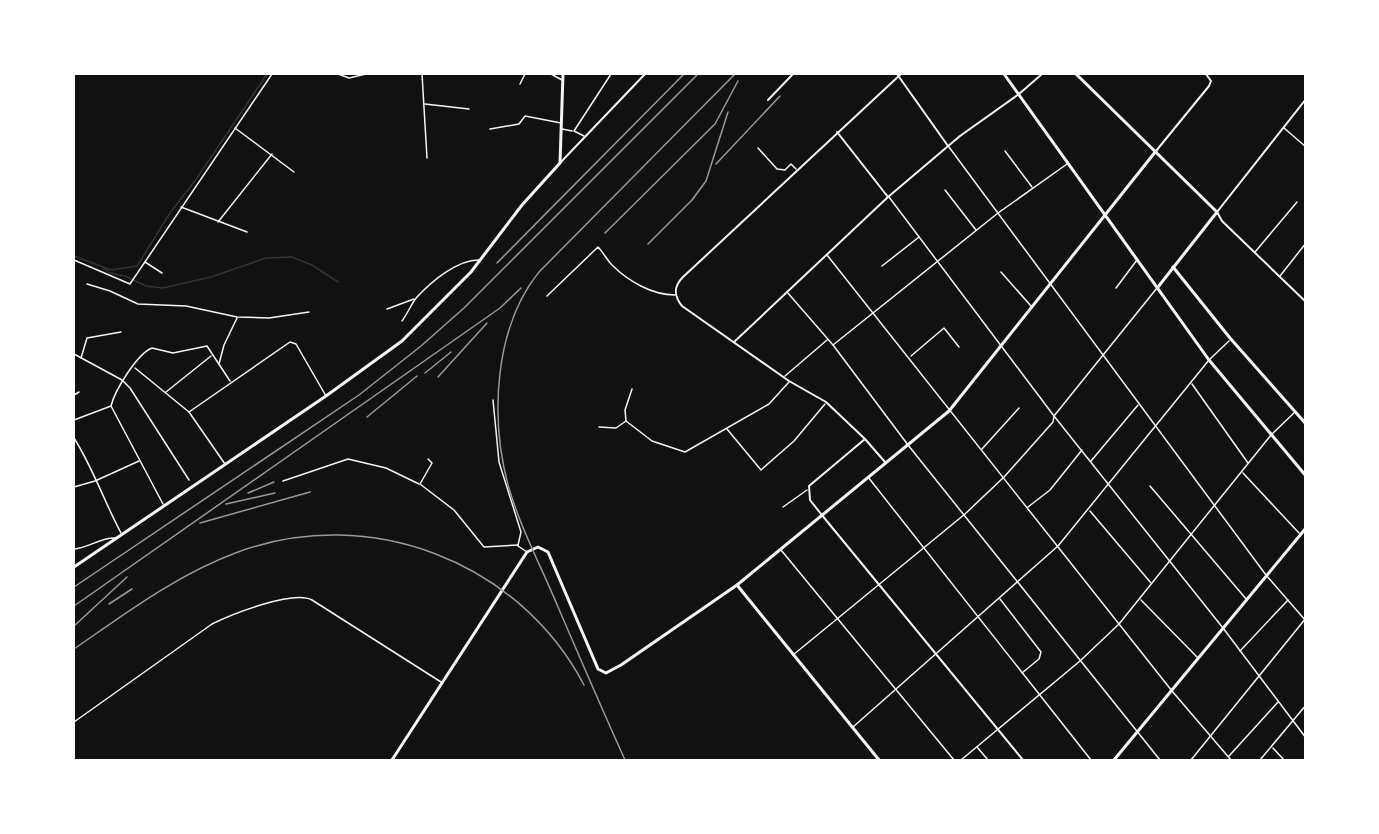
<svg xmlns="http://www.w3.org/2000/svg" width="1379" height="834" font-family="Raleway,sans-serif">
  <rect width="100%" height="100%" fill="#111"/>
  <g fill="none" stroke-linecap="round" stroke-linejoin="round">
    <g stroke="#333" stroke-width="1.5">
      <polyline points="74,256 111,270 137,266 170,213 197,178 267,74"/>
      <polyline points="103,268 110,273 125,276 146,286 163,288 211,277 266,258 292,257 312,265 338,282"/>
    </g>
    <g stroke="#f5f5f5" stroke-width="1.5">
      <polyline points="338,74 349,78 366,74"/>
      <polyline points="422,74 427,158"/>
      <polyline points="551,74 562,80"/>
      <polyline points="520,84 525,74"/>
      <polyline points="425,104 469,109"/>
      <polyline points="235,128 294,172"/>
      <polyline points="1284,128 1306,147"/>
      <polyline points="490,129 519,124 525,116 561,123"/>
      <polyline points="562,129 572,131"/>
      <polyline points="584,136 574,131 611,74"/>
      <polyline points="949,147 1266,575 1306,621"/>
      <polyline points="758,148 777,169 785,170 791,164 796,169"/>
      <polyline points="1005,151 1032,187"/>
      <polyline points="945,190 976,230"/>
      <polyline points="889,197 1054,416 1223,628 1306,738"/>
      <polyline points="181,207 247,232"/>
      <polyline points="218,222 272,154"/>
      <polyline points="1255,252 1297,202"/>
      <polyline points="827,255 1172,691 1231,760"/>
      <polyline points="74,260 130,284 272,74"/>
      <polyline points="145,262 162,273"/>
      <polyline points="882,266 919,237"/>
      <polyline points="1001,272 1031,306"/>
      <polyline points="1280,276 1306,243"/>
      <polyline points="87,284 110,291 138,304 186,306 237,317 269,318 309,312"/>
      <polyline points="1116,288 1137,260"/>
      <polyline points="787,292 833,345 908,445 1160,760"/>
      <path d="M547,296L598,247C603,252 607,260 612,265C628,281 652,295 675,295"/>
      <polyline points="387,309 414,299"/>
      <path d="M402,321C408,313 411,304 417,297C432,281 458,259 480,260"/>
      <polyline points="833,345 998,213 1067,164"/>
      <polyline points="74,354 122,380 130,388 189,480"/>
      <polyline points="911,356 944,328 959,347"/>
      <polyline points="81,358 87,338 121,332"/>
      <polyline points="219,364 224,345 237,318"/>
      <polyline points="135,368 189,412 225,464"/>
      <polyline points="785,376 827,340"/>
      <polyline points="1192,384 1248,463"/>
      <polyline points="632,389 625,410 626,421 652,441 685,452 769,404 789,382"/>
      <polyline points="166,392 211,356"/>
      <polyline points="74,395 79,392"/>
      <polyline points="493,400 499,462 521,532 518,545"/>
      <polyline points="111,406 163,504"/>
      <polyline points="189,412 290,342 296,344 326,396"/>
      <path d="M74,420L111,406C115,390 137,354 152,348L173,353L207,346L230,381"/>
      <polyline points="599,427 616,428 626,421"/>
      <polyline points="727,429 761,470 794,441 825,404"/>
      <path d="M74,438C93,468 104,501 121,533"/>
      <polyline points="982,449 1019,408"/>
      <polyline points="428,459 432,463 420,484 454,510 484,547 518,545"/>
      <polyline points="1091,461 1138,405"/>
      <polyline points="1243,473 1299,533"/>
      <polyline points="868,477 1091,760"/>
      <polyline points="283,481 348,459 386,468 419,484"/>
      <polyline points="1150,486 1247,600"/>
      <polyline points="74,487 95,481 139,461"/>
      <polyline points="783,507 807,490"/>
      <polyline points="1028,507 1050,490 1082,450"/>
      <polyline points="1090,511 1151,583"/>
      <polyline points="518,546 527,552"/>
      <path d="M74,549C88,548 102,537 115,538"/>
      <polyline points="781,550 954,760"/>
      <polyline points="1000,599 1041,652 1039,659 1022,673"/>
      <polyline points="1141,600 1198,658"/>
      <polyline points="1240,651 1288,600"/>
      <polyline points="793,655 965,514 1004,477 1053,422 1054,416 1157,288"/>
      <path d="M74,722L212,624C232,614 293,590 312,600L441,682"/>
      <polyline points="853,727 1058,546 1209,360 1229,341"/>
      <polyline points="977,747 988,760"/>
      <polyline points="1273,748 1284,760"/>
      <polyline points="1229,756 1278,702"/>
      <polyline points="961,760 1080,661 1119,624 1271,435 1295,412"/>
      <polyline points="1191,760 1306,618"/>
      <polyline points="1260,760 1306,705"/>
    </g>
    <g stroke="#f5f5f5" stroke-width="2">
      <polyline points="897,74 948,146"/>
      <polyline points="1306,99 1217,212 1222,221 1306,302"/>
      <polyline points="768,100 793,74"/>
      <polyline points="837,132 888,197"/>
      <polyline points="1156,151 1209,86 1211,81 1206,74"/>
      <polyline points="560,163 645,74"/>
      <polyline points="734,342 888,197 960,136 1019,94"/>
      <polyline points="865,439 885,462"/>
      <polyline points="821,514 1023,760"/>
    </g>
    <g stroke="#f5f5f5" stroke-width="2">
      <polyline points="1019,94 1042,74"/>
      <path d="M821,514L810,500L809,486L865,439L826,402L789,381L682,306C673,295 674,286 683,277L901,74"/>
    </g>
    <g stroke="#f5f5f5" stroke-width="3">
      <polyline points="1004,74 1209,360 1306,476"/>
      <polyline points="1076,74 1217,212 1158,287"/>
      <polyline points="1173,267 1230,338 1306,424"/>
      <polyline points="74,567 326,396 402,341 471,272 522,205 560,163 563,74"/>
      <polyline points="737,585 879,760"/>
      <polyline points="392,760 527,552 538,547 548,552 598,669 606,673 621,665 737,585 949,411 1156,151"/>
      <polyline points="1114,760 1306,528"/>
    </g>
    <g stroke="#9a9a9a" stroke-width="1.5">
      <polyline points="716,164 780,96"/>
      <polyline points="605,233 715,124 738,81"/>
      <polyline points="648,244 692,200 706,181 728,112"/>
      <polyline points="497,263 684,74"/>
      <polyline points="425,373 451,352"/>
      <polyline points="438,377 487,323"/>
      <polyline points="367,417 417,376"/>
      <polyline points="248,493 274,482"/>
      <polyline points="226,504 275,493"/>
      <polyline points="200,523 310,492"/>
      <polyline points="74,587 359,395 421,346 464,308 698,74"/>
      <polyline points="109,604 132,589"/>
      <polyline points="74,606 500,308 521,288"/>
      <polyline points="74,626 127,577"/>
      <path d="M74,649C126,613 178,574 238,552C369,504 519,561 584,685"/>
      <path d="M625,760C602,709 580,658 558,607C541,566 520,527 508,485C490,417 494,328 539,272L735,74"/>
    </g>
  </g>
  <rect width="1379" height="834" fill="none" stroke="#ffffff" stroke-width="150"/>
</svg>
